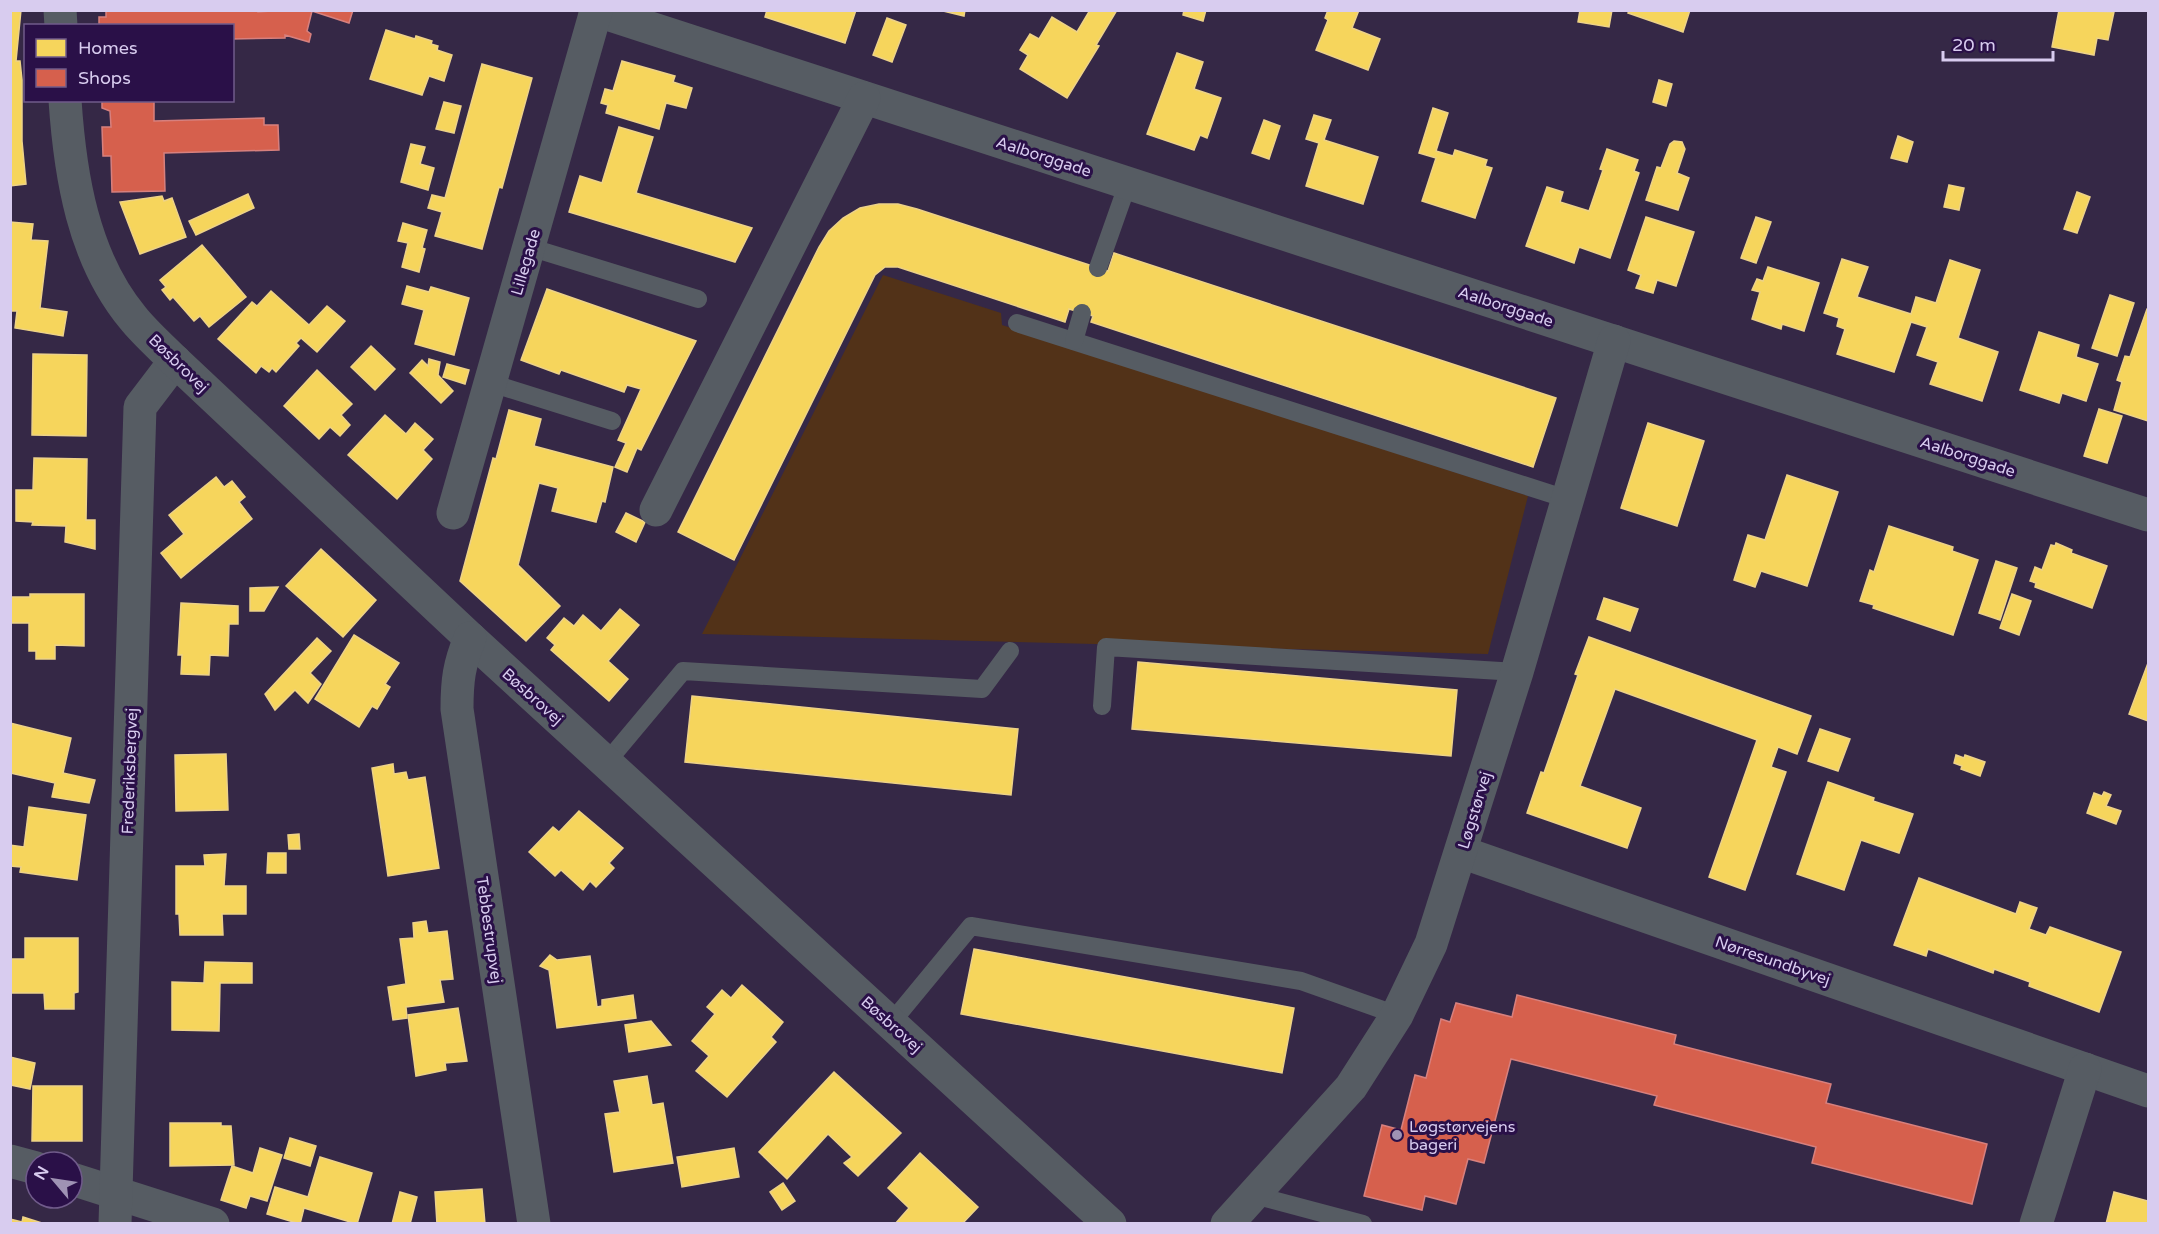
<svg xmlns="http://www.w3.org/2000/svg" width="2159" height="1234" font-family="'Varela Round',sans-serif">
  <rect width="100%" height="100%" fill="#352846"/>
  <polygon fill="#523218" points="883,275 1001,313 1002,325 1528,496 1488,654 702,634"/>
  <g fill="#f6d55c" stroke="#edd288" stroke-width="1.5">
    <polygon points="10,10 21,10 16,61 20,61 22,80 22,141 26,184 10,186"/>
    <polygon points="767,10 856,10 845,43 765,17"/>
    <polygon points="939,10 965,10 964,16"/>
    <polygon points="1090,10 1117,10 1096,45 1099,46 1067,98 1020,69 1028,55 1020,50 1030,34 1039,39 1052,17 1077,32"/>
    <polygon points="1184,10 1206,10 1203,21 1183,15"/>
    <polygon points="1328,10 1359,10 1352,28 1380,39 1368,70 1316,50 1328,20 1325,18"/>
    <polygon points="1580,10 1612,10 1609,27 1578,22"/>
    <polygon points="1629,10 1690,10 1683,32 1628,13"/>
    <polygon points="2059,10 2114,12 2108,40 2097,38 2094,55 2052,47"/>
    <polygon points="887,18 906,25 892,62 873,55"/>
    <polygon points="386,30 415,39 416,36 432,41 431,44 438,46 437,50 452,55 444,81 429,76 422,95 370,79"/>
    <polygon points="1177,53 1203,62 1194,89 1221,98 1207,138 1200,135 1194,150 1147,134"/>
    <polygon points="622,61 675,76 673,82 692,88 686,108 666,103 659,129 606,113 608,105 601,103 605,89 613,91"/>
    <polygon points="482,64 532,78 502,188 499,187 482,249 435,236 442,212 428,208 432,195 445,198"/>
    <polygon points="1659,80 1672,84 1666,106 1653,102"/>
    <polygon points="444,102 461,106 454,133 436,129"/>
    <polygon points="1433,108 1448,113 1436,151 1453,156 1455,150 1487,160 1485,166 1492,168 1475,218 1422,201 1436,158 1419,153"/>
    <polygon points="1314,115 1331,120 1324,140 1378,157 1363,204 1306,186 1319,143 1306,139"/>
    <polygon points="1264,120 1280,126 1269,159 1252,153"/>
    <polygon points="619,127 653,137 636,193 752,228 735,262 569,212 580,176 602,183"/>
    <polygon points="1898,136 1913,142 1907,162 1891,158"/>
    <polygon points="1674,141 1682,142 1685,149 1677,173 1689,178 1678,210 1646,200 1657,167 1661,168 1670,144"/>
    <polygon points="411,144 425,147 420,164 434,168 428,190 401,182"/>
    <polygon points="1607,149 1638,160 1634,171 1639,173 1610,258 1579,247 1574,263 1526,246 1547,187 1563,192 1560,202 1589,211 1603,170 1600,169"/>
    <polygon points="1949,185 1964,188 1959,210 1944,207"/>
    <polygon points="2077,192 2090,197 2077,233 2064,229"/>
    <polygon points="248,194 254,208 196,235 189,221"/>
    <polygon points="162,196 164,201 172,198 186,237 140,254 120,202"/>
    <polygon points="879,204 898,204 917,209 1108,271 1114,253 1556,398 1533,467 1091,322 1093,316 1069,309 1065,322 898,267 885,267 875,275 734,560 678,532 819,247 829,231 843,218 860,208"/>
    <polygon points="1646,217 1694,232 1676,286 1657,280 1653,293 1636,288 1641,275 1628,270"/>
    <polygon points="1756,217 1771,222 1756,263 1741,258"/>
    <polygon points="10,222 33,224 31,240 48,241 40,308 67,312 63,336 15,328 17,311 10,311"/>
    <polygon points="403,223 427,230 422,248 425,249 419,272 402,267 408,243 398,241"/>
    <polygon points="202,245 246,297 209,327 200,316 194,321 173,297 170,300 162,290 166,287 160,280"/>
    <polygon points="1842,259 1868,267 1857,297 1911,314 1916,297 1936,303 1950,260 1980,270 1958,338 1998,352 1982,401 1930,384 1938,362 1917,355 1927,327 1911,322 1894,372 1837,354 1845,329 1837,326 1839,318 1824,313"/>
    <polygon points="1768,267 1819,283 1804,331 1782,324 1781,329 1752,319 1760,292 1752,290 1757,279 1763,281"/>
    <polygon points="407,286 429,292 431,287 469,298 454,355 415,344 424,310 402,304"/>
    <polygon points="547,289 696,341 641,450 637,448 627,472 615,467 626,443 618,440 641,389 627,385 624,392 561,370 559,374 521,360"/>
    <polygon points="271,291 309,325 327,306 345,321 317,352 301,338 296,343 299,346 276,372 272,368 269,372 261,366 256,373 218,339 252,302 257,306"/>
    <polygon points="2110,295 2134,303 2117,356 2092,348"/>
    <polygon points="2147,309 2148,309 2148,421 2114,410 2122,382 2117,380 2125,356 2130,357"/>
    <polygon points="2039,332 2079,345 2076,357 2098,364 2086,401 2062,393 2059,403 2020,390"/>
    <polygon points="371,346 395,369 375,390 351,367"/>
    <polygon points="33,354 87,355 86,436 32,435"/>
    <polygon points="429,359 440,362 438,375 453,391 441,403 410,373 422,360 428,366"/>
    <polygon points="447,364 469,370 465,384 443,377"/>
    <polygon points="317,370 352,404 341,415 350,425 340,436 330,427 319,439 284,406"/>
    <polygon points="2099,409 2122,416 2107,463 2084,456"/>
    <polygon points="509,410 541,419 534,446 613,467 605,502 602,501 596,522 552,511 558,488 539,483 518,565 560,606 526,641 460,581 493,458 496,459"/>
    <polygon points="385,415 406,434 415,423 433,439 423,450 432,459 397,499 348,455"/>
    <polygon points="1648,423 1704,441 1677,526 1621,508"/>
    <polygon points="34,458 87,459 86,520 95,520 95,549 65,542 66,526 32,525 33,522 16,521 16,490 33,490"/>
    <polygon points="1787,475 1838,492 1807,586 1761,571 1755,587 1734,580 1748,535 1765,540"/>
    <polygon points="216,477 224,487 232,481 245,497 239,502 252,519 181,578 161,553 184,534 169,515"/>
    <polygon points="626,513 645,522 636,542 616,532"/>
    <polygon points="1889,526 1953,547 1952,551 1978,560 1953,635 1873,608 1874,605 1860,601 1870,570 1874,572"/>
    <polygon points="2056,543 2072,550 2071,553 2107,566 2092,608 2035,587 2036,583 2030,581 2035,567 2042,570 2051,545 2055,546"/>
    <polygon points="321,549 376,600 343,637 286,586"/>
    <polygon points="1996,561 2017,568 2000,620 1979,613"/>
    <polygon points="278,587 264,611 250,611 250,588"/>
    <polygon points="30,594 84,594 84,646 55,645 55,659 36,659 36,651 29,651 29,623 10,623 10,597 30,597"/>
    <polygon points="2012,594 2031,601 2019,635 2000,628"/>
    <polygon points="1604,598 1638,609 1630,631 1597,619"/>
    <polygon points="181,603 238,606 238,624 229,624 228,656 210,655 209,675 181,674 182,655 178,655"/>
    <polygon points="620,609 639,625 608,661 628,679 609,701 551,650 555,645 547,638 564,618 574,626 583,615 601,631"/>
    <polygon points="354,635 399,663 385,684 390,687 377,709 372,706 359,727 315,699"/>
    <polygon points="1589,637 1811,716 1797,754 1778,747 1771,767 1786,772 1745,890 1709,877 1757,740 1615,689 1580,786 1641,808 1627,848 1527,813 1541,772 1544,773 1578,675 1575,674"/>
    <polygon points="317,638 331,651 310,673 321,684 308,703 295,690 275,710 265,694"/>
    <polygon points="1138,662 1457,690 1451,756 1132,729"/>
    <polygon points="2148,663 2148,721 2129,714"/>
    <polygon points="692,696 1018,729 1011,795 685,762"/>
    <polygon points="10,723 71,738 63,773 95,780 89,803 52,797 55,783 10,773"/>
    <polygon points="1820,729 1850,739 1838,771 1808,761"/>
    <polygon points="226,754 228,810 176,811 175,755"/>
    <polygon points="1956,755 1964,758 1965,755 1985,762 1980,776 1961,769 1962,766 1954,763"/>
    <polygon points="393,764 394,774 406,772 408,780 425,777 439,868 388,876 372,768"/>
    <polygon points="1828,782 1874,798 1873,801 1913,814 1899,853 1861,840 1844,890 1797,874"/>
    <polygon points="2104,792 2111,795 2106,806 2121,811 2116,824 2087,813 2094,793 2102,796"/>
    <polygon points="29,807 86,815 77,880 20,872 21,867 10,866 10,845 24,847"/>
    <polygon points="579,811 623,848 609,863 614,868 596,887 590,881 583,890 561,870 555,876 529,852 553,827 559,832"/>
    <polygon points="299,834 300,849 289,849 288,835"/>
    <polygon points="268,853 286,853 286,873 267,873"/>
    <polygon points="226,854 224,886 246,886 246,914 222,914 223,935 180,935 179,914 176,914 176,866 205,866 204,855"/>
    <polygon points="1919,878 2016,914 2020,902 2037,908 2029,929 2046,935 2050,927 2121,952 2099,1012 2029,986 2030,982 1994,969 1993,973 1928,949 1926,956 1894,945"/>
    <polygon points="426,921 428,933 447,931 453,979 440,980 444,1002 406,1007 407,1018 393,1020 388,987 406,984 400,939 414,938 413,923"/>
    <polygon points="25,938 78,938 78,992 74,993 74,1009 45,1009 44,993 10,993 10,959 25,959"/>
    <polygon points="974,949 1294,1008 1282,1073 961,1014"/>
    <polygon points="550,955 557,960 590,956 597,1007 602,1006 602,1000 633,995 636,1018 557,1028 549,970 540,966"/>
    <polygon points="205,962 252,963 252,983 220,983 219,1031 172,1030 172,982 204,983"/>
    <polygon points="742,985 783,1022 771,1037 776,1042 727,1097 696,1071 709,1056 692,1041 715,1014 707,1007 722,990 731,998"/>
    <polygon points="458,1008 467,1061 445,1063 446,1070 416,1076 408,1015"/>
    <polygon points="651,1021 671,1045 629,1052 625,1025"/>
    <polygon points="10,1057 35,1063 30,1089 10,1085"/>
    <polygon points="834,1072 901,1133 858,1176 844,1163 852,1157 828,1134 787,1179 759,1152"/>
    <polygon points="647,1076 652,1105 663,1103 673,1163 614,1172 605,1114 620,1112 614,1081"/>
    <polygon points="33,1086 82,1086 82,1141 32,1141"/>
    <polygon points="170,1123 221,1123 221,1126 231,1126 234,1165 170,1166"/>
    <polygon points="290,1138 316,1146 310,1166 284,1158"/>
    <polygon points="260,1148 282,1155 267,1201 250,1196 246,1208 221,1200 232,1166 253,1173"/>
    <polygon points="734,1148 739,1177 682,1187 677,1157"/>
    <polygon points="920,1153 978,1207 962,1224 895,1224 909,1208 888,1188"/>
    <polygon points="320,1157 372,1173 357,1224 304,1208 300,1224 267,1214 275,1187 308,1197"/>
    <polygon points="783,1183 795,1201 782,1210 770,1192"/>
    <polygon points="482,1189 485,1224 437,1224 435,1192"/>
    <polygon points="400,1192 417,1197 410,1224 392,1224"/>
    <polygon points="2114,1192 2148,1201 2148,1224 2106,1224"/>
    <polygon points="23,1217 45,1224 10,1224 10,1219 22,1222"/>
  </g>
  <g fill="#d6604d" stroke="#d7807e" stroke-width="1.5">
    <polygon points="106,10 258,10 258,12 286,10 353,10 349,23 312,11 307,31 311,34 309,42 285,35 285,38 232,39 232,26 99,26 99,17 106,17"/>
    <polygon points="102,100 154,100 154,121 264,118 264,125 278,125 279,150 164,153 165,191 112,192 111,156 103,156 102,127 111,127 110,111 102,108"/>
    <polygon points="1517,995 1676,1035 1674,1044 1831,1084 1826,1103 1987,1144 1972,1204 1812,1163 1816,1147 1654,1105 1657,1096 1511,1059 1484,1163 1468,1159 1456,1204 1425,1196 1422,1210 1364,1196 1382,1125 1401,1130 1415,1075 1426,1078 1441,1019 1450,1022 1456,1003 1512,1017"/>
  </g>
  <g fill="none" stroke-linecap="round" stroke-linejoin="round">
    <g stroke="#565c63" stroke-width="18">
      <polyline points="529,247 698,299"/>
      <polyline points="1098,268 1128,183"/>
      <polyline points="1017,323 1567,499"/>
      <polyline points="1074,341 1082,313"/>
      <polyline points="491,383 612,421"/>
      <polyline points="1102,706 1106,647 1517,672"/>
      <polyline points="606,763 683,671 982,689 1010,651"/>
      <polyline points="891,1023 971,926 1301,981 1397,1015"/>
      <polyline points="1254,1195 1363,1224"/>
    </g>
    <g stroke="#565c63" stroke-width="33">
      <polyline points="595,10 2148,515"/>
      <polyline points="656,510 864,98"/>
      <polyline points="453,513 596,11"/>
      <polyline points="1461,852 2148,1091"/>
      <polyline points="10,1161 36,1168"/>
      <polyline points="72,1179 213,1224"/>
      <polyline points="115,1224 140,407 175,361"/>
      <polyline points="1227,1224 1351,1087 1397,1015 1431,944 1517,672 1614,341"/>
      <polyline points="2036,1224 2085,1069"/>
    </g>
    <g stroke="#565c63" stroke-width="33">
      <polyline points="60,10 61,26"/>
      <path d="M65,100C70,175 83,258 133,318C145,333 161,347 175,361L470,638L1110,1224"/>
      <path d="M470,638C459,665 457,680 457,709L534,1224"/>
    </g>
  </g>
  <circle fill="#9f93b4" stroke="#2a1048" stroke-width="2" cx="1397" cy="1135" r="6"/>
  <g text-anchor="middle" stroke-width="6" stroke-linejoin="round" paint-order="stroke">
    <g font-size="16" fill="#d8ccef" stroke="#2a1048">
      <text transform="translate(1044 156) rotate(18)" y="6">Aalborggade</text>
      <text transform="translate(525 262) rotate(-74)" y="6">Lillegade</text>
      <text transform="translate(1506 306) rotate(18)" y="6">Aalborggade</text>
      <text transform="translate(179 363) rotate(44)" y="6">Bøsbrovej</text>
      <text transform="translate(1968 456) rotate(18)" y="6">Aalborggade</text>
      <text transform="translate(533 696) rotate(42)" y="6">Bøsbrovej</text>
      <text transform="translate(129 771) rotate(-88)" y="6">Frederiksbergvej</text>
      <text transform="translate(1474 810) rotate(-73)" y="6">Løgstørvej</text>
      <text transform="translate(490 930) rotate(82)" y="6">Tebbestrupvej</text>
      <text transform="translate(1773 960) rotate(19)" y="6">Nørresundbyvej</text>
      <text transform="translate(892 1024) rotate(42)" y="6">Bøsbrovej</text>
    </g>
    <g font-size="16" fill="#d8ccef" stroke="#2a1048" text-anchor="start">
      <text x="1409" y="1132">Løgstørvejens<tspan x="1409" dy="18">bageri</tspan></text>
    </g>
  </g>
  <rect width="2159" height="1234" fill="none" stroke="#d8ccef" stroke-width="24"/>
  <rect x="24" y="24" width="210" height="78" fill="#2a1048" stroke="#705b8b" stroke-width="1.5"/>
  <rect x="36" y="39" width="30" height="18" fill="#f6d55c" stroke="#705b8b" stroke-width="1.5"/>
  <text x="78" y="54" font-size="18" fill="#d8ccef">Homes</text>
  <rect x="36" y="69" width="30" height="18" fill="#d6604d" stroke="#705b8b" stroke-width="1.5"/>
  <text x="78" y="84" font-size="18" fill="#d8ccef">Shops</text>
  <g transform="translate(54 1180) rotate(299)"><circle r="28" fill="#2a1048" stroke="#705b8b" stroke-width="1.5"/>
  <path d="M0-4.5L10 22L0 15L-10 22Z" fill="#9f93b4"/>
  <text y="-9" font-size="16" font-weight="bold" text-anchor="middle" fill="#d8ccef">N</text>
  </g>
  <path d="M1943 51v9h110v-9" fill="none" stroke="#d8ccef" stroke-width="3"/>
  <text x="1952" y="51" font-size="18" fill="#d8ccef" stroke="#2a1048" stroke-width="4.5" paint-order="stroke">20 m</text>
</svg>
